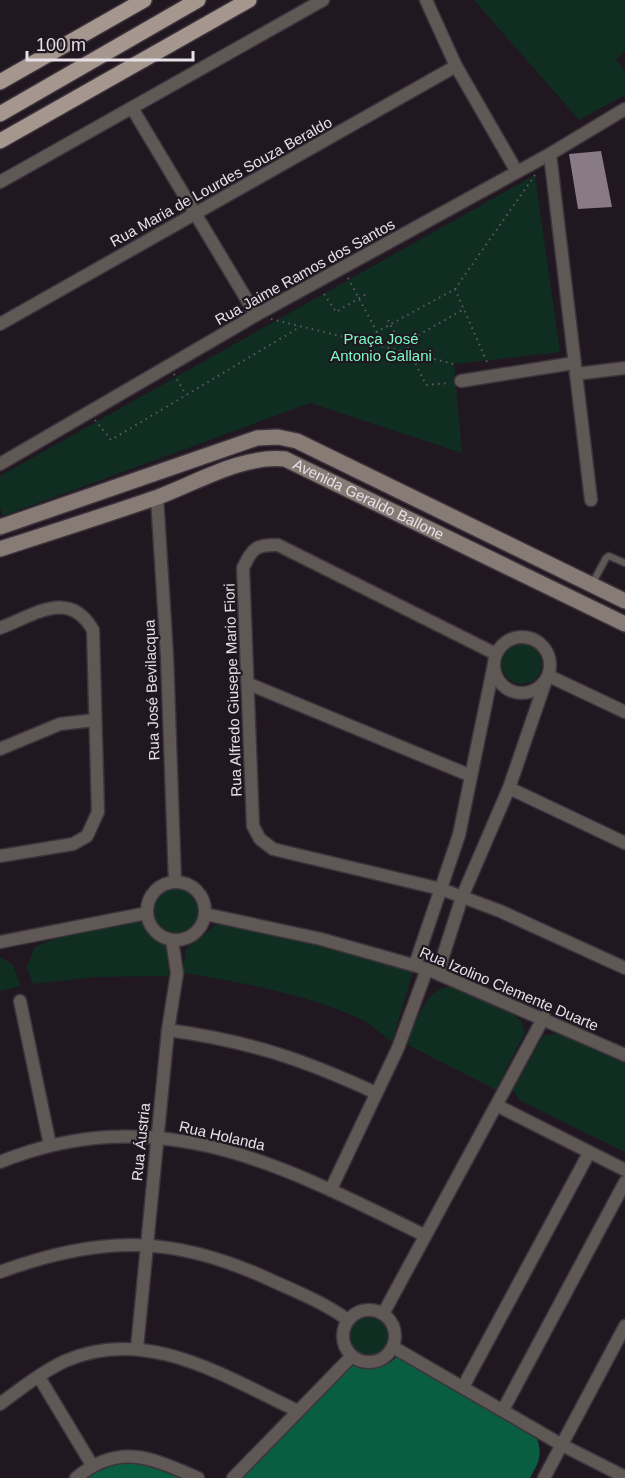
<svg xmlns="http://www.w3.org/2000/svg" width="625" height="1478" font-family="Arial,sans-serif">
  <rect width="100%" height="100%" fill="#211721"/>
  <g fill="#0f2e21">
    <polygon points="474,0 625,0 625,51 616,60 625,71 625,95 579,120"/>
    <polygon points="535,175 560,352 454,364 462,453 310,403 3,516 0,508 0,476"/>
    <circle cx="522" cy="664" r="20"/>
    <circle cx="176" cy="911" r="22"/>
    <path d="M147,913C150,928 158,936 172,940L168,976L95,977L33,984L27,967L35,947L96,922Z"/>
    <path d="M217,924L415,965L392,1042C380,1033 368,1021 354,1016C300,993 241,982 183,973L186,949Z"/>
    <polygon points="0,957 12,964 21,986 0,991"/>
    <path d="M449,987L513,1014L521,1021L525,1032L496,1090L406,1044C416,1024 424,989 449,987Z"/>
    <polygon points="563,1032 625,1061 625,1152 519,1100 513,1090 543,1036"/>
    <circle cx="369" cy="1336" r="19"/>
  </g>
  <g fill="#095e41">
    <path d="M397,1356L537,1439C543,1455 538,1464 530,1478H238L354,1364C371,1370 385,1370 397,1356Z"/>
    <polygon points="129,1463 149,1464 186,1478 80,1478 107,1465"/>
  </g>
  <polygon fill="#887a87" points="601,151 612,207 578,209 569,154"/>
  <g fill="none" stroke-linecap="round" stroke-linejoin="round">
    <defs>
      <polyline id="lane" points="592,584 606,558 609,556 625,563"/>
      <g id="street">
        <polyline points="426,0 456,66 517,172"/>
        <polyline points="132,108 256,315"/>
        <polyline points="550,154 591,500"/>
        <polyline points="0,182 323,0"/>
        <polyline points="0,324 456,66"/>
        <polyline points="576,374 625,368"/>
        <polyline points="461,381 574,363"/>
        <polyline points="0,464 256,315 550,154 625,109"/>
        <polyline points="157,497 167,656 175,882"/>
        <path d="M0,628C35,615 69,588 93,630L98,812L87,836L73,844L0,856"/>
        <circle cx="522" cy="665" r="28"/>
        <path d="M496,654L278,545C257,544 252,548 243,568L253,826L260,839L273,849L441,889L500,911L625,968"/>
        <polyline points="549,676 625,712"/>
        <polyline points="249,684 469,775"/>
        <polyline points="0,749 60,724 95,720"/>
        <polyline points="509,788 625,843"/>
        <circle cx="176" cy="911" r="29"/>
        <polyline points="205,914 321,939 427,969 625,1055"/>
        <polyline points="0,942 147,913"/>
        <polyline points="415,965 459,835 494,664"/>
        <polyline points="438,972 462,897 509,788 546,680"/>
        <polyline points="20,1001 50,1145"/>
        <path d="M168,1030C248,1041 303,1059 376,1093"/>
        <polyline points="498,1106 625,1170"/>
        <path d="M0,1162C159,1098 283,1166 424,1235"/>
        <polyline points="331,1189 398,1048 427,969"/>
        <path d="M0,1272C103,1234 176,1235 275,1282C300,1293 326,1304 348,1320"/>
        <circle cx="369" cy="1336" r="26"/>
        <polyline points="383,1314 544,1017"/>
        <polyline points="393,1347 562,1445 625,1477"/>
        <polyline points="137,1348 168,1030 177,973 172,940"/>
        <polyline points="39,1377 92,1465"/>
        <polyline points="463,1387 589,1153"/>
        <path d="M0,1404C20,1389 42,1372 65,1361C147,1325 225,1377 298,1411"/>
        <polyline points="503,1410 625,1182"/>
        <path d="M76,1478C119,1442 152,1458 198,1478"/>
        <polyline points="233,1478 352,1356"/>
        <polyline points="544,1478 625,1326"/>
      </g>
      <g id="secondary">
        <polyline points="0,527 257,438 278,437 297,441 625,601"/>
        <path id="s1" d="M0,549C53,532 106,515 158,497C198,482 242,455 285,459L625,624"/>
      </g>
      <g id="primary">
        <polyline points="0,82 144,0"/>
        <polyline points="0,114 198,0"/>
        <polyline points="0,141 249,0"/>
      </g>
    </defs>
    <use href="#lane" stroke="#3d333d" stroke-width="9"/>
    <use href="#street" stroke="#3d333d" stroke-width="15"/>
    <use href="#secondary" stroke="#3d333d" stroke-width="18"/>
    <use href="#primary" stroke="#3d333d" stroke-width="18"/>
    <g stroke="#615861" stroke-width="2" stroke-dasharray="1.5 4.5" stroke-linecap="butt">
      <polyline points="348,278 385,347"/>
      <polyline points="455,289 487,362"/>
      <polyline points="324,294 336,312 366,294"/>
      <polyline points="271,319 454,364"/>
      <polyline points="388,320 401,345 464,309"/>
      <polyline points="360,341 455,289 535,175"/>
      <polyline points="405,342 426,385 450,383"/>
      <polyline points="174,374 186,395"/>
      <polyline points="95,420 111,440 300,327"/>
    </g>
    <use href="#lane" stroke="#5f5854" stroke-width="6"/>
    <use href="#street" stroke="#5f5854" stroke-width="12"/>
    <use href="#secondary" stroke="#877b75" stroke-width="15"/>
    <use href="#primary" stroke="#a5978e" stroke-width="15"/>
  </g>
  <g text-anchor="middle" stroke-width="4.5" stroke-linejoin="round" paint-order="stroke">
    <g font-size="15" fill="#e7e0e7" stroke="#211721">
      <text transform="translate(221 182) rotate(-29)" y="5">Rua Maria de Lourdes Souza Beraldo</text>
      <text transform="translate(305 272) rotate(-29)" y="5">Rua Jaime Ramos dos Santos</text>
      <text dy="5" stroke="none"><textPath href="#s1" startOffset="393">Avenida Geraldo Ballone</textPath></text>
      <text transform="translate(152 690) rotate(-92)" y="5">Rua José Bevilacqua</text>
      <text transform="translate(233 690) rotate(-92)" y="5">Rua Alfredo Giusepe Mario Fiori</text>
      <text transform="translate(509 989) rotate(23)" y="5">Rua Izolino Clemente Duarte</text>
      <text transform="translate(222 1136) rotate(13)" y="5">Rua Holanda</text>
      <text transform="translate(141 1142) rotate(-84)" y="5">Rua Áustria</text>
    </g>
    <g font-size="15" fill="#7bfdc6" stroke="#211721">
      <text x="381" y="344">Praça José<tspan x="381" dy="17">Antonio Gallani</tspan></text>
    </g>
  </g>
  <path d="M27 51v9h166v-9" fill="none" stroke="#e7e0e7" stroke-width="3"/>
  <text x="36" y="51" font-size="18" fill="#e7e0e7" stroke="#211721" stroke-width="4.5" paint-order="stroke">100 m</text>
</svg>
